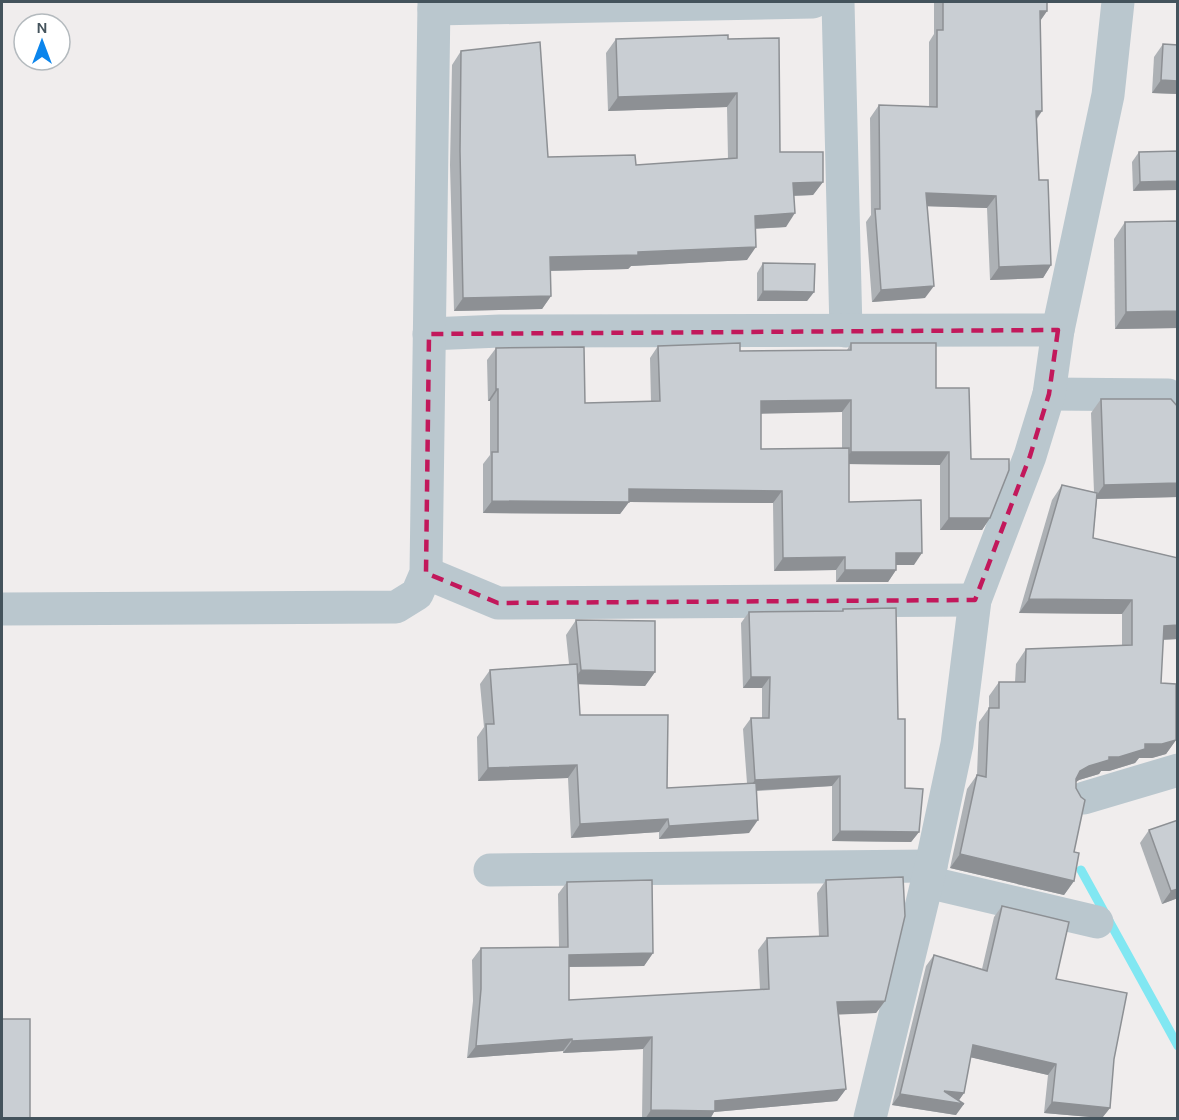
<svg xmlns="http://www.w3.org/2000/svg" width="1179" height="1120" font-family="Karla,sans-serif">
  <rect width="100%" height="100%" fill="#f0eded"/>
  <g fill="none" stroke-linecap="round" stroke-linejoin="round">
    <polyline stroke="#81e7f2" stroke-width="9" points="1081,870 1178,1046"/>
    <g stroke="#bac7ce" stroke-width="33">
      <polyline points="838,2 846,331"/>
      <polyline points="434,9 813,2"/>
      <polyline points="429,334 500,331 1058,330"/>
      <polyline points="1049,394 1168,395 1176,402 1178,406"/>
      <polyline points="426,573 498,603 975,600"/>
      <polyline points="2,609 396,607 417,594 426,573 434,2"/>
      <polyline points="1084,798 1178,770"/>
      <polyline points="490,870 931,866"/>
      <polyline points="927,882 1097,922"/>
      <polyline points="870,1118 931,866 957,744 975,600 1030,456 1049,394 1058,330 1108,95 1118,2"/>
    </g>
  </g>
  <g fill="#adb1b5" fill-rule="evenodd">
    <polygon points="934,2 1047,2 1047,11 1040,21 1042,111 1037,119 1039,180 1051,265 1043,278 990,280 987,208 927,206 925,298 872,302 866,222 871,215 870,118 879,105 929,106 929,42 934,34"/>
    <polygon points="616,39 728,39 780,152 823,182 813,195 794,196 786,227 755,229 747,260 631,266 628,269 551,271 551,296 542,309 454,311 450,165 452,65 461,51 548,157 636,165 728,159 727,107 608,111 606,53"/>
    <polygon points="1163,44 1178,94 1152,93 1154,57"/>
    <polygon points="1178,151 1133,191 1132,162 1139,152"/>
    <polygon points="1125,222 1178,328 1115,329 1114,239"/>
    <polygon points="763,263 814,292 807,301 757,301 757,273"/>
    <path d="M851,343L936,388L971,459L990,518L982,530H940V465L849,464V502L914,565H896V570L888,582H836V570L774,571L773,503L629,502L620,514L483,513V464L490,455V401H488L487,360L496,348L585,403L651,402L650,358L658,346L740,351L847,350ZM842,412V448L761,449V413Z"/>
    <polygon points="1101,399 1178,407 1178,497 1097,499 1093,538 1178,558 1178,639 1163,640 1161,683 1176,740 1166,754 1152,758 1139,758 1135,763 1109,771 1101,771 1099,774 1079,780 1076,782 1074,881 1064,895 950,868 967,789 977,775 979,722 989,708 989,696 999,682 1015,682 1016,664 1026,649 1122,645 1122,614 1019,613 1052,500 1062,485 1094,492 1091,413"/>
    <polygon points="843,609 898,719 905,788 919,832 911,842 832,841 832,786 757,791 749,833 659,839 659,832 571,838 568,778 478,781 477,737 484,727 480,684 490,670 569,664 566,635 576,620 655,672 645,686 578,684 580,715 667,788 747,783 743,729 751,718 762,718 762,688 743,688 741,623 749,612 842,611"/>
    <polygon points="1149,830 1178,898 1162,904 1140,843"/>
    <polygon points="826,880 885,1001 876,1013 839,1014 846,1089 837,1101 714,1112 710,1119 642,1119 643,1049 563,1053 563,1051 467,1058 473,1001 472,960 481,948 559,947 558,894 567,882 653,953 644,966 569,967 569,1000 760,990 758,950 767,938 819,936 817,893"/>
    <polygon points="1002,906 1114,1059 1110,1108 1102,1118 1044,1113 1048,1075 970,1057 964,1093 959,1100 956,1115 892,1105 926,966 934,955 982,969 994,917"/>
  </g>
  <g fill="#8d9094">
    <polygon points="1040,11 1047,11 1038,24"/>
    <polygon points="1161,80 1178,81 1178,94 1152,93"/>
    <polygon points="737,93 727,107 608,111 618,97"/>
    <polygon points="1036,111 1042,111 1033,123"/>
    <polygon points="1178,181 1178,190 1133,191 1140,182"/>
    <polygon points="823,182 813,195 784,196 793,183"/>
    <polygon points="926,193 996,196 987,208 918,206"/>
    <polygon points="795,213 786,227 745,229 755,216"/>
    <polygon points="756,247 747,260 631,266 628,269 541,271 550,257 638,252"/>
    <polygon points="1051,265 1043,278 990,280 999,267"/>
    <polygon points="934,286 925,298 872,302 881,290"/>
    <polygon points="763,291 814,292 807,301 757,301"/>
    <polygon points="551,296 542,309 454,311 463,298"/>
    <polygon points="1178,311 1178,328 1115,329 1126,312"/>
    <polygon points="496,389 498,389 490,401 488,401"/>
    <polygon points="851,400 842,412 753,414 761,401"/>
    <polygon points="851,452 949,452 940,465 842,464"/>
    <polygon points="1178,483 1178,497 1094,499 1104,485"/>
    <polygon points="629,489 782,491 773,503 629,502 620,514 483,513 492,501"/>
    <polygon points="949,518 990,518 982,530 940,530"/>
    <polygon points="896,553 922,553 914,565 887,565"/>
    <polygon points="845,557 836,570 774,571 783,558"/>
    <polygon points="845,570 896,570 888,582 836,582"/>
    <polygon points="1029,599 1132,600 1122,614 1019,613"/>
    <polygon points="1178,625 1178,639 1154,640 1164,626"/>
    <polygon points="581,670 655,672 645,686 571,684"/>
    <polygon points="751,677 770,677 762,688 743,688"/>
    <polygon points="1176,740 1166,754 1152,758 1139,758 1135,763 1109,771 1101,771 1099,774 1079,780 1070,786 1080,771 1089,766 1109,757 1145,744"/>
    <polygon points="577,765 568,778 478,781 488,768"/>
    <polygon points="840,776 832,786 747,791 755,780"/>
    <polygon points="668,819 659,832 571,838 580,824"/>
    <polygon points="758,820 749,833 659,839 669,826"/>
    <polygon points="840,831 919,832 911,842 832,841"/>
    <polygon points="960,854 1074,881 1064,895 950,868"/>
    <polygon points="1178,889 1178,898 1162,904 1171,891"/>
    <polygon points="653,953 644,966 561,967 569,955"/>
    <polygon points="885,1001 876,1013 829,1015 837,1002"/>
    <polygon points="652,1037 643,1049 563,1053 572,1041"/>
    <polygon points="572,1039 563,1051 467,1058 476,1046"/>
    <polygon points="973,1045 1056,1064 1048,1075 965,1056"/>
    <polygon points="846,1089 837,1101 714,1112 710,1119 645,1119 651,1110 715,1101"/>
    <polygon points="944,1091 964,1093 957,1103 964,1104 956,1115 892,1105 900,1094"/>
    <polygon points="1052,1102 1110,1108 1102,1118 1044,1113"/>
  </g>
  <g fill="#c9ced3" stroke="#8d9094" stroke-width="1.5">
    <polygon points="943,2 1047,2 1047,11 1040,11 1042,111 1036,111 1039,180 1048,180 1051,265 999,267 996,196 926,193 934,286 881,290 875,209 880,209 879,105 937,107 937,30 943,30"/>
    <polygon points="728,35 728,39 779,38 780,152 823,152 823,182 793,183 795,213 755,216 756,247 638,252 638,255 550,257 551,296 463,298 460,151 461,51 540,42 548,157 635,155 636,165 737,158 737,93 618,97 616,39"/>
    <polygon points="1163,44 1178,45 1178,81 1161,80"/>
    <polygon points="1178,151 1178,181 1140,182 1139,152"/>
    <polygon points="1178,221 1178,311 1126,312 1125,222"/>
    <polygon points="763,263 815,264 814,292 763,291"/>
    <polygon points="740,343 740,351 851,350 851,343 936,343 936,388 969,388 971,459 1009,459 1009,470 990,518 949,518 949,452 851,452 851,400 761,401 761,449 849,448 849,502 921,500 922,553 896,553 896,570 845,570 845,557 783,558 782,491 629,489 629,502 492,501 492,452 498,452 498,389 496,389 496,348 584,347 585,403 660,401 658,346"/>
    <polygon points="1101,399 1171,399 1178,407 1178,483 1104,485"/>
    <polygon points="1062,485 1097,493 1093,538 1178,558 1178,625 1164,626 1161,683 1176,684 1176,740 1162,744 1145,744 1145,749 1119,757 1109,757 1109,760 1089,766 1080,771 1076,779 1076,788 1081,797 1085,800 1074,852 1079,853 1074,881 960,854 977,775 986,777 989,708 999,708 999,682 1025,682 1026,649 1132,645 1132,600 1029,599"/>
    <polygon points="896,608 898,719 905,719 905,788 923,789 919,832 840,831 840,776 755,780 751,718 769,718 770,677 751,677 749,612 843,611 843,609"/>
    <polygon points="576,620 655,621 655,672 581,670"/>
    <polygon points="577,664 580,715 668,715 667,788 756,783 758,820 669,826 668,819 580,824 577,765 488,768 486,724 494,724 490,670"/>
    <polygon points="1178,820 1178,889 1171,891 1149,830"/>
    <polygon points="903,877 905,916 885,1001 837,1002 846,1089 715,1101 715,1111 651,1110 652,1037 572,1041 572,1039 476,1046 481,989 481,948 568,947 567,882 652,880 653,953 569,955 569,1000 769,989 767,938 828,936 826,880"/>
    <polygon points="1002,906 1069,922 1056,979 1127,993 1114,1059 1110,1108 1052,1102 1056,1064 973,1045 964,1093 944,1091 964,1104 900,1094 934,955 987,971"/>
    <rect x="2" y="1019" width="28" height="100"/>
  </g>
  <path fill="none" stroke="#c2185b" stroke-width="4.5" stroke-dasharray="12 8" stroke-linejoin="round" d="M1058,330L1049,394L1030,456L975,600L498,603L426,573L429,334Z"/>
  <rect width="1179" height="1120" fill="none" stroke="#44535c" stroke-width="6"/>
  <g transform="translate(42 42)"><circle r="28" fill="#ffffff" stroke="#b4babe" stroke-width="1.5"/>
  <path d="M0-4.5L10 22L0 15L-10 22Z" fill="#0b85ec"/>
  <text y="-9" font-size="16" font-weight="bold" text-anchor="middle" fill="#44535c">N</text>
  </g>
</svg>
